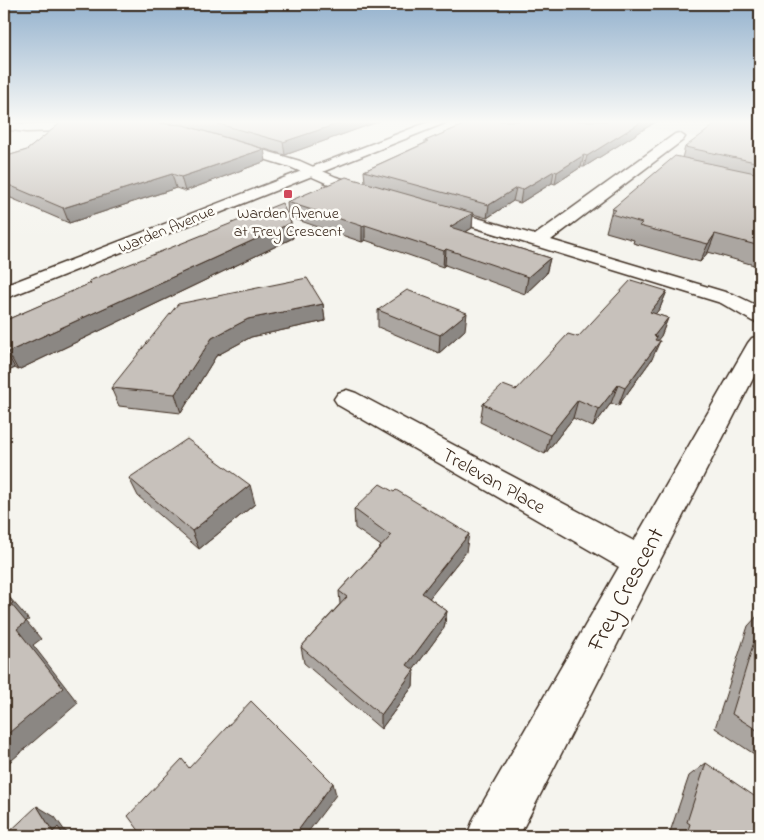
<svg xmlns="http://www.w3.org/2000/svg" width="764" height="840" font-family="'Indie Flower',sans-serif">
  <rect width="100%" height="100%" fill="#f5f4ee"/>
  <filter id="ink" filterUnits="userSpaceOnUse"><feTurbulence type="fractalNoise" baseFrequency=".02" numOctaves="2"/><feDisplacementMap in="SourceGraphic" scale="10" xChannelSelector="R" yChannelSelector="G"/><feConvolveMatrix kernelMatrix="1 2 1 2 8 2 1 2 1" color-interpolation-filters="sRGB"/></filter>
  <g filter="url(#ink)">
    <polygon fill="#e7e5df" points="611,121 760,121 760,149"/>
    <g fill="none" stroke-linecap="round" stroke-linejoin="round">
      <defs>
        <g id="street">
          <polygon points="4,122 26,124 92,122 98,126 92,130 26,132 4,129"/>
          <polygon points="679,133 685,137 683,140 551,240 735,295 760,307 760,323 752,321 721,303 431,214 429,211 431,208 437,206 535,235 675,134"/>
          <polygon points="228,140 300,161 336,177 377,189 380,192 377,195 372,197 326,183 290,167 224,147 222,144"/>
          <polygon points="760,336 760,365 519,836 467,836 474,818 619,567 338,405 334,399 338,393 347,390 356,393 634,541 748,343 752,338"/>
        </g>
        <polygon id="secondary" points="431,121 447,121 445,123 4,299 4,286"/>
      </defs>
      <use href="#street" stroke="#3b2a1e" stroke-width="3"/>
      <use href="#secondary" stroke="#3b2a1e" stroke-width="3"/>
      <use href="#street" fill="#fdfcf7" fill-rule="evenodd"/>
      <use href="#secondary" fill="#fdfcf7" fill-rule="evenodd"/>
    </g>
    <g fill="#aba6a1" stroke="#3b2a1e" fill-rule="evenodd">
      <path d="M63,121H380L285,155L190,127L266,161L185,191L176,188L69,223L4,195V157L27,150ZM135,122H160L173,124Z"/>
      <polygon points="473,121 657,121 584,167 581,167 555,184 552,183 520,203 513,201 487,218 473,214 472,228 466,232 550,258 546,274 525,294 445,265 443,267 365,240 362,242 289,217 291,223 293,238 18,370 15,368 4,373 4,321 90,284 89,281 288,216 287,202 365,182 364,171 425,143 425,141"/>
      <polygon points="760,121 760,255 754,265 708,252 700,262 633,243 634,240 606,232 612,209 682,158 685,147"/>
      <polygon points="667,291 660,308 655,314 668,318 661,336 657,340 652,359 618,406 611,403 593,427 573,418 545,454 480,422 483,404 516,390"/>
      <polygon points="323,304 325,321 251,337 216,356 181,413 119,406 111,388"/>
      <polygon points="378,310 465,330 439,353 378,327"/>
      <polygon points="129,478 255,504 199,549 138,496"/>
      <polygon points="354,509 466,552 429,598 447,611 444,628 413,670 413,686 381,729 304,663 301,647 340,604 339,591 381,546 355,528"/>
      <polygon points="760,613 760,758 715,728 748,626"/>
      <polygon points="706,763 760,836 672,836 673,834 670,832 689,776"/>
    </g>
    <g fill="#8b8783" stroke="#3b2a1e">
      <polygon points="346,121 380,121 285,155 283,142"/>
      <polygon points="643,121 657,121 584,167 587,156"/>
      <polygon points="264,149 266,161 185,191 181,177"/>
      <polygon points="584,155 581,167 555,184 557,172"/>
      <polygon points="554,171 552,183 520,203 522,190"/>
      <polygon points="172,174 176,188 69,223 63,208"/>
      <polygon points="516,188 513,201 487,218 489,205"/>
      <polygon points="473,213 472,228 449,242 450,227"/>
      <polygon points="291,223 293,238 18,370 8,352"/>
      <polygon points="365,225 365,240 362,242 362,226"/>
      <polygon points="715,234 708,252 700,262 708,244"/>
      <polygon points="446,249 445,265 443,267 444,251"/>
      <polygon points="760,252 760,255 754,265"/>
      <polygon points="550,258 546,274 525,294 528,277"/>
      <polygon points="667,291 660,308 643,330 650,312"/>
      <polygon points="323,304 325,321 251,337 216,356 181,413 175,394 212,338 248,319"/>
      <polygon points="467,313 465,330 439,353 440,335"/>
      <polygon points="668,318 661,336 653,346 654,336"/>
      <polygon points="660,341 652,359 618,406 625,388"/>
      <polygon points="5,350 15,368 4,373 4,351"/>
      <polygon points="618,385 611,403 593,427 599,409"/>
      <polygon points="578,400 573,418 545,454 550,435"/>
      <polygon points="250,485 255,504 199,549 192,531"/>
      <polygon points="469,534 466,552 420,610 422,593"/>
      <polygon points="4,591 29,620 26,621 41,639 33,645 78,703 4,767 4,737 17,629"/>
      <polygon points="447,611 444,628 406,680 407,665"/>
      <polygon points="414,670 413,686 381,729 381,715"/>
      <polygon points="333,783 336,795 305,836 294,836"/>
      <polygon points="37,806 55,817 65,831 73,836 62,836 53,832"/>
      <polygon points="280,832 283,836 277,836"/>
    </g>
    <g fill="#c7c1bb" stroke="#3b2a1e">
      <polygon points="63,121 121,121 183,125 264,149 181,177 172,174 63,208 4,183 4,157 27,150"/>
      <polygon points="208,121 346,121 283,142"/>
      <polygon points="473,121 643,121 587,156 584,155 557,172 554,171 522,190 516,188 489,205 364,171 428,142 425,141"/>
      <polygon points="720,121 760,121 760,163 685,147"/>
      <polygon points="675,156 760,174 760,195 759,196 760,196 760,246 715,234 708,244 639,226 642,223 611,214 616,210 612,209"/>
      <polygon points="346,177 473,213 450,227 550,258 528,277 446,249 444,251 365,225 362,226 287,202"/>
      <polygon points="282,203 291,223 8,352 5,350 4,351 4,321 91,283 89,281 120,268"/>
      <polygon points="307,278 323,304 248,319 212,338 175,394 111,388 178,304"/>
      <polygon points="631,280 667,291 650,312 668,318 654,336 657,337 655,340 660,341 625,388 618,385 599,409 578,400 550,435 483,404 503,385 516,390 568,334 578,337"/>
      <polygon points="407,290 467,313 440,335 378,310"/>
      <polygon points="187,439 250,485 192,531 129,478"/>
      <polygon points="380,484 394,492 396,490 469,534 422,593 447,611 407,665 414,670 381,715 301,647 347,597 339,591 391,536 354,509"/>
      <polygon points="4,592 13,603 11,604 26,622 17,629 63,688 4,737"/>
      <polygon points="760,622 760,732 732,714"/>
      <polygon points="251,701 333,783 294,836 284,836 280,832 277,836 143,836 128,816 182,759 189,768"/>
      <polygon points="706,763 760,800 760,836 686,836 690,824 687,822"/>
      <polygon points="37,806 53,832 58,827 64,836 5,836"/>
    </g>
  </g>
  <linearGradient id="sky" x2="0" y2="1"><stop stop-color="#93b1cd"/><stop offset="0.51" stop-color="#fafaf7"/><stop offset="1" stop-color="#fafaf7" stop-opacity="0"/></linearGradient>
  <rect width="764" height="239" fill="url(#sky)"/>
  <rect fill="#d1495b" stroke="#fdfcf7" stroke-width="2" x="283" y="189" width="10" height="10" rx="2.5"/>
  <g text-anchor="middle" stroke-width="5" stroke-linejoin="round" paint-order="stroke">
    <g font-size="16" fill="#3b2a1e" stroke="#fdfcf7">
      <text x="288" y="218">Warden Avenue<tspan x="288" dy="18">at Frey Crescent</tspan></text>
    </g>
    <g font-size="16" fill="#3b2a1e" stroke="#fdfcf7">
      <text transform="translate(166 228) rotate(-22)" y="6">Warden Avenue</text>
    </g>
    <g font-size="20" fill="#3b2a1e" stroke="#fdfcf7">
      <text transform="translate(494 480) rotate(29)" y="7">Trelevan Place</text>
    </g>
    <g font-size="24" fill="#3b2a1e" stroke="#fdfcf7">
      <text transform="translate(625 589) rotate(-62)" y="8">Frey Crescent</text>
    </g>
  </g>
  <rect width="764" height="840" fill="none" stroke="#fdfcf7" stroke-width="20"/>
  <rect x="10" y="10" width="744" height="820" fill="none" stroke="#3b2a1e" stroke-width="2" filter="url(#ink)"/>
</svg>
